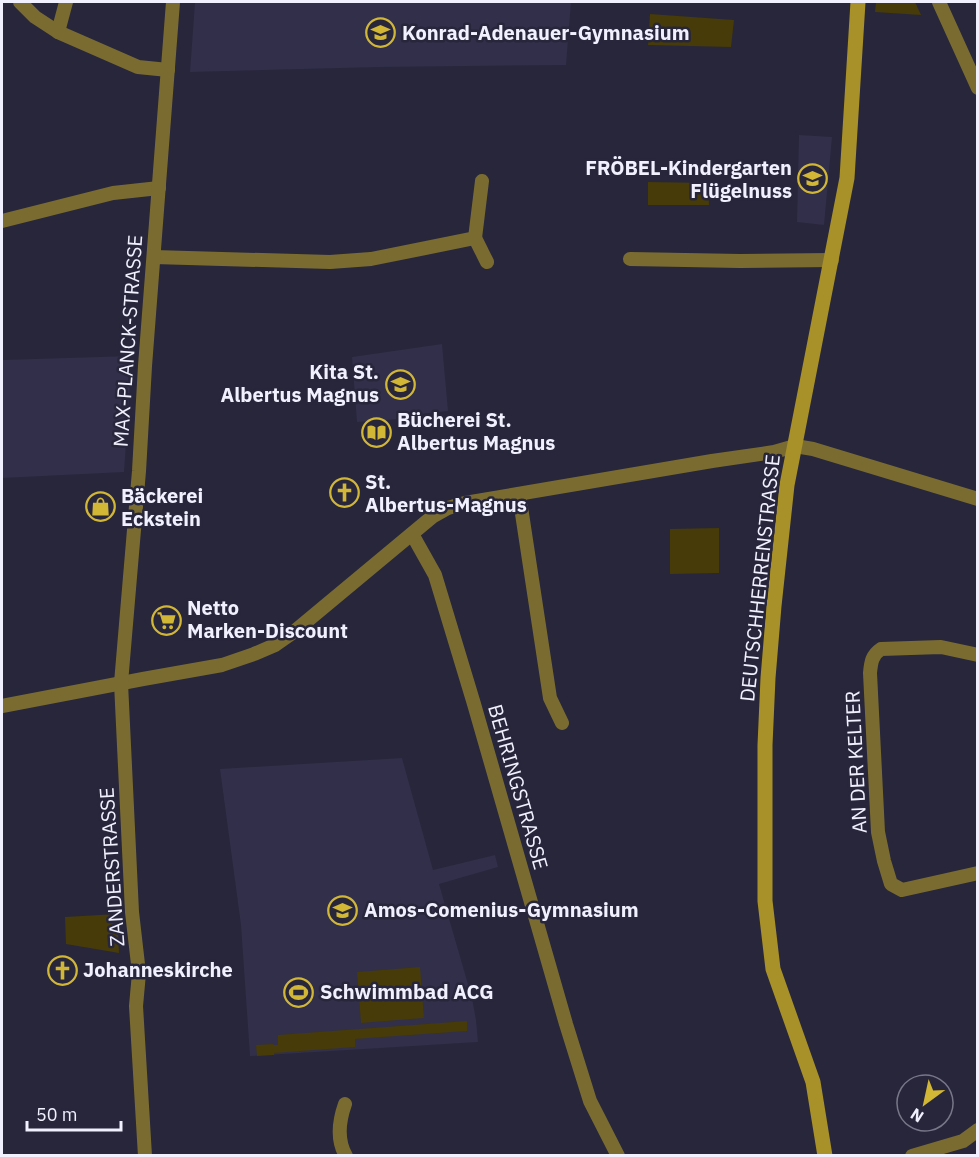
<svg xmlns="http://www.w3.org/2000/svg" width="979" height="1157" font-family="'IBM Plex Sans',sans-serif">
  <rect width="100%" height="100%" fill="#28263b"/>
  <g fill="#312f4a">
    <polygon points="195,2 571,2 566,65 379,67 190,72"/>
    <polygon points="799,135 832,137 824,225 797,222"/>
    <polygon points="442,344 448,411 400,416 400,419 357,422 352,357"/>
    <polygon points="132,356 124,472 2,478 2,360"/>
    <polygon points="402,758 433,870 495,855 498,867 439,884 472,998 476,1020 478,1042 250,1056 241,925 220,769"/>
  </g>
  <g fill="#463b09">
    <polygon points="876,2 915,2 921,15 875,12"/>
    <polygon points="650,14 734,20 731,47 648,45"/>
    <polygon points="648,182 708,183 709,205 648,205"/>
    <polygon points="719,528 719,573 670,574 670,529"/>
    <polygon points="117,914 119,953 66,944 65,917"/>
    <polygon points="420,967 424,1018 361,1023 357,972"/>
    <polygon points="467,1021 467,1031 355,1039 355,1047 274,1053 274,1055 257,1056 256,1045 273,1044 274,1045 278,1045 278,1035"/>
  </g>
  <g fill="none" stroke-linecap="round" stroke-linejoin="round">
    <g stroke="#7a6c31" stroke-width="14">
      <polyline points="20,2 35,17 58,32 138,67 168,70"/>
      <polyline points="939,2 978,88"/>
      <polyline points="58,32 66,2"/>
      <polyline points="2,221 113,193 159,188"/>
      <polyline points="475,238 487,262"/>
      <polyline points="154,257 330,262 371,259 475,238 482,181"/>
      <polyline points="630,259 740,261 832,260"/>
      <polyline points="519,494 550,698 562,723"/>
      <polyline points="412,534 435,575 474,704 566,1024 590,1101 618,1156"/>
      <path d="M978,655L941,647L881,649C872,655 871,662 870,673L878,832L884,861L891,884L902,890L978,873"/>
      <polyline points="2,706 143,679 222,665 254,654 275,645 295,631 432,517 448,508 465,503 712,461 774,452 795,446 813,449 978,499"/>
      <path d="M345,1104C339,1121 336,1139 346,1156"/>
      <polyline points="145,1156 136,1006 139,973 132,912 121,683 139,471 145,366 173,2"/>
      <polyline points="912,1156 963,1141 978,1130"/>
    </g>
    <polyline stroke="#a89128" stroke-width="15" points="825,1156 813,1082 773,969 765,901 765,745 768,678 774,606 787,485 847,178 858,2"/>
  </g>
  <defs>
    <symbol id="school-ring" viewBox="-11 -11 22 22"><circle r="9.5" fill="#28263b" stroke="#d2b635" stroke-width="1.5"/><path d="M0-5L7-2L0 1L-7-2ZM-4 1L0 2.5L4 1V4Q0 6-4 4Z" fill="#d2b635"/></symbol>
    <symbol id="library-ring" viewBox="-11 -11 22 22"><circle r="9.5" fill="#28263b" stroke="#d2b635" stroke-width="1.5"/><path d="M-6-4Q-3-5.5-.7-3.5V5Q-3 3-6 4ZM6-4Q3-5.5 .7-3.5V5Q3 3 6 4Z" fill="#d2b635"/></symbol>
    <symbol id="church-ring" viewBox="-11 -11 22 22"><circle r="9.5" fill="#28263b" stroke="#d2b635" stroke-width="1.5"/><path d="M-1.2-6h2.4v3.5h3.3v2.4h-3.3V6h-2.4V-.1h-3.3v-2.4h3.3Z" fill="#d2b635"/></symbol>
    <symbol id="shop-ring" viewBox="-11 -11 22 22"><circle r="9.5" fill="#28263b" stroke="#d2b635" stroke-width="1.5"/><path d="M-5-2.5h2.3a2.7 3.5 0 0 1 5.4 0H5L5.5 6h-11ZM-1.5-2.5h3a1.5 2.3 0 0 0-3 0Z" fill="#d2b635"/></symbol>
    <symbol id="supermarket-ring" viewBox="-11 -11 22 22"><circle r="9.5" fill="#28263b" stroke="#d2b635" stroke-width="1.5"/><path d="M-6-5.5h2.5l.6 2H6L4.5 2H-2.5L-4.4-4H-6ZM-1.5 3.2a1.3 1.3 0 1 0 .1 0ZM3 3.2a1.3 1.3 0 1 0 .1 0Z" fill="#d2b635"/></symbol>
    <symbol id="stadium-ring" viewBox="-11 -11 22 22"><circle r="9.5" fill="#28263b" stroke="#d2b635" stroke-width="1.5"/><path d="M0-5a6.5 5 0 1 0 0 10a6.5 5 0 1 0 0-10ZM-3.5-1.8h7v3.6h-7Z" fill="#d2b635"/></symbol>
  </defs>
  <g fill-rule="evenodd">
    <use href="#school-ring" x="364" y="16" width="33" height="33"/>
    <use href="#school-ring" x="796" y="162" width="33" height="33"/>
    <use href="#school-ring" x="384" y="368" width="33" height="33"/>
    <use href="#library-ring" x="360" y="416" width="33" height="33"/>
    <use href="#church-ring" x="328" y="476" width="33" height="33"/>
    <use href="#shop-ring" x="84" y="490" width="33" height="33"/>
    <use href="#supermarket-ring" x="150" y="604" width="33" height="33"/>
    <use href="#school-ring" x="326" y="894" width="33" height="33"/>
    <use href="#church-ring" x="46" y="954" width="33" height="33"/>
    <use href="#stadium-ring" x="282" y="976" width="33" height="33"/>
  </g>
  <g text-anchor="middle" stroke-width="5" stroke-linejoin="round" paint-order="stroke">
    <g font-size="20" font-weight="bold" fill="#f0f0fe" stroke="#28263b" text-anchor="start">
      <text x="402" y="40">Konrad-Adenauer-Gymnasium</text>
      <text x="792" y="175" text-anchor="end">FRÖBEL-Kindergarten<tspan x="792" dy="23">Flügelnuss</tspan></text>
      <text x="379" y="379" text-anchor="end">Kita St.<tspan x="379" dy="23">Albertus Magnus</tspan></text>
      <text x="397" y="427">Bücherei St.<tspan x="397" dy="23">Albertus Magnus</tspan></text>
      <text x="365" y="489">St.<tspan x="365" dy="23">Albertus-Magnus</tspan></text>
      <text x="121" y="503">Bäckerei<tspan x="121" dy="23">Eckstein</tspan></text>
      <text x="187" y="615">Netto<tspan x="187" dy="23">Marken-Discount</tspan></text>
      <text x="364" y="917">Amos-Comenius-Gymnasium</text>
      <text x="83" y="977">Johanneskirche</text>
      <text x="320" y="999">Schwimmbad ACG</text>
    </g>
    <g font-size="20" fill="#f0f0fe" stroke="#28263b">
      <text transform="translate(128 341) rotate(-86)" y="7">MAX-PLANCK-STRASSE</text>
      <text transform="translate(760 578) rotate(-84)" y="7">DEUTSCHHERRENSTRASSE</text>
      <text transform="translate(856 762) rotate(-93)" y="7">AN DER KELTER</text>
      <text transform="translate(518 787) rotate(74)" y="7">BEHRINGSTRASSE</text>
      <text transform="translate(112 867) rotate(-94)" y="7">ZANDERSTRASSE</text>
    </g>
  </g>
  <rect width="979" height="1157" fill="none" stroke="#f0f0fe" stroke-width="6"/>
  <g transform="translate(925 1103) rotate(213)"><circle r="28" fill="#28263b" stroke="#787789" stroke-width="1.5"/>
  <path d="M0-4.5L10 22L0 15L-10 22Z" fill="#d2b635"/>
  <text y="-9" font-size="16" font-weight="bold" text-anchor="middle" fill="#f0f0fe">N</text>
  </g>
  <path d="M27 1121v9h94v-9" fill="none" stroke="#f0f0fe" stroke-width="3"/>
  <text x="36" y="1121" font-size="18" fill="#f0f0fe" stroke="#28263b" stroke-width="4.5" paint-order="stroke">50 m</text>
</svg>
